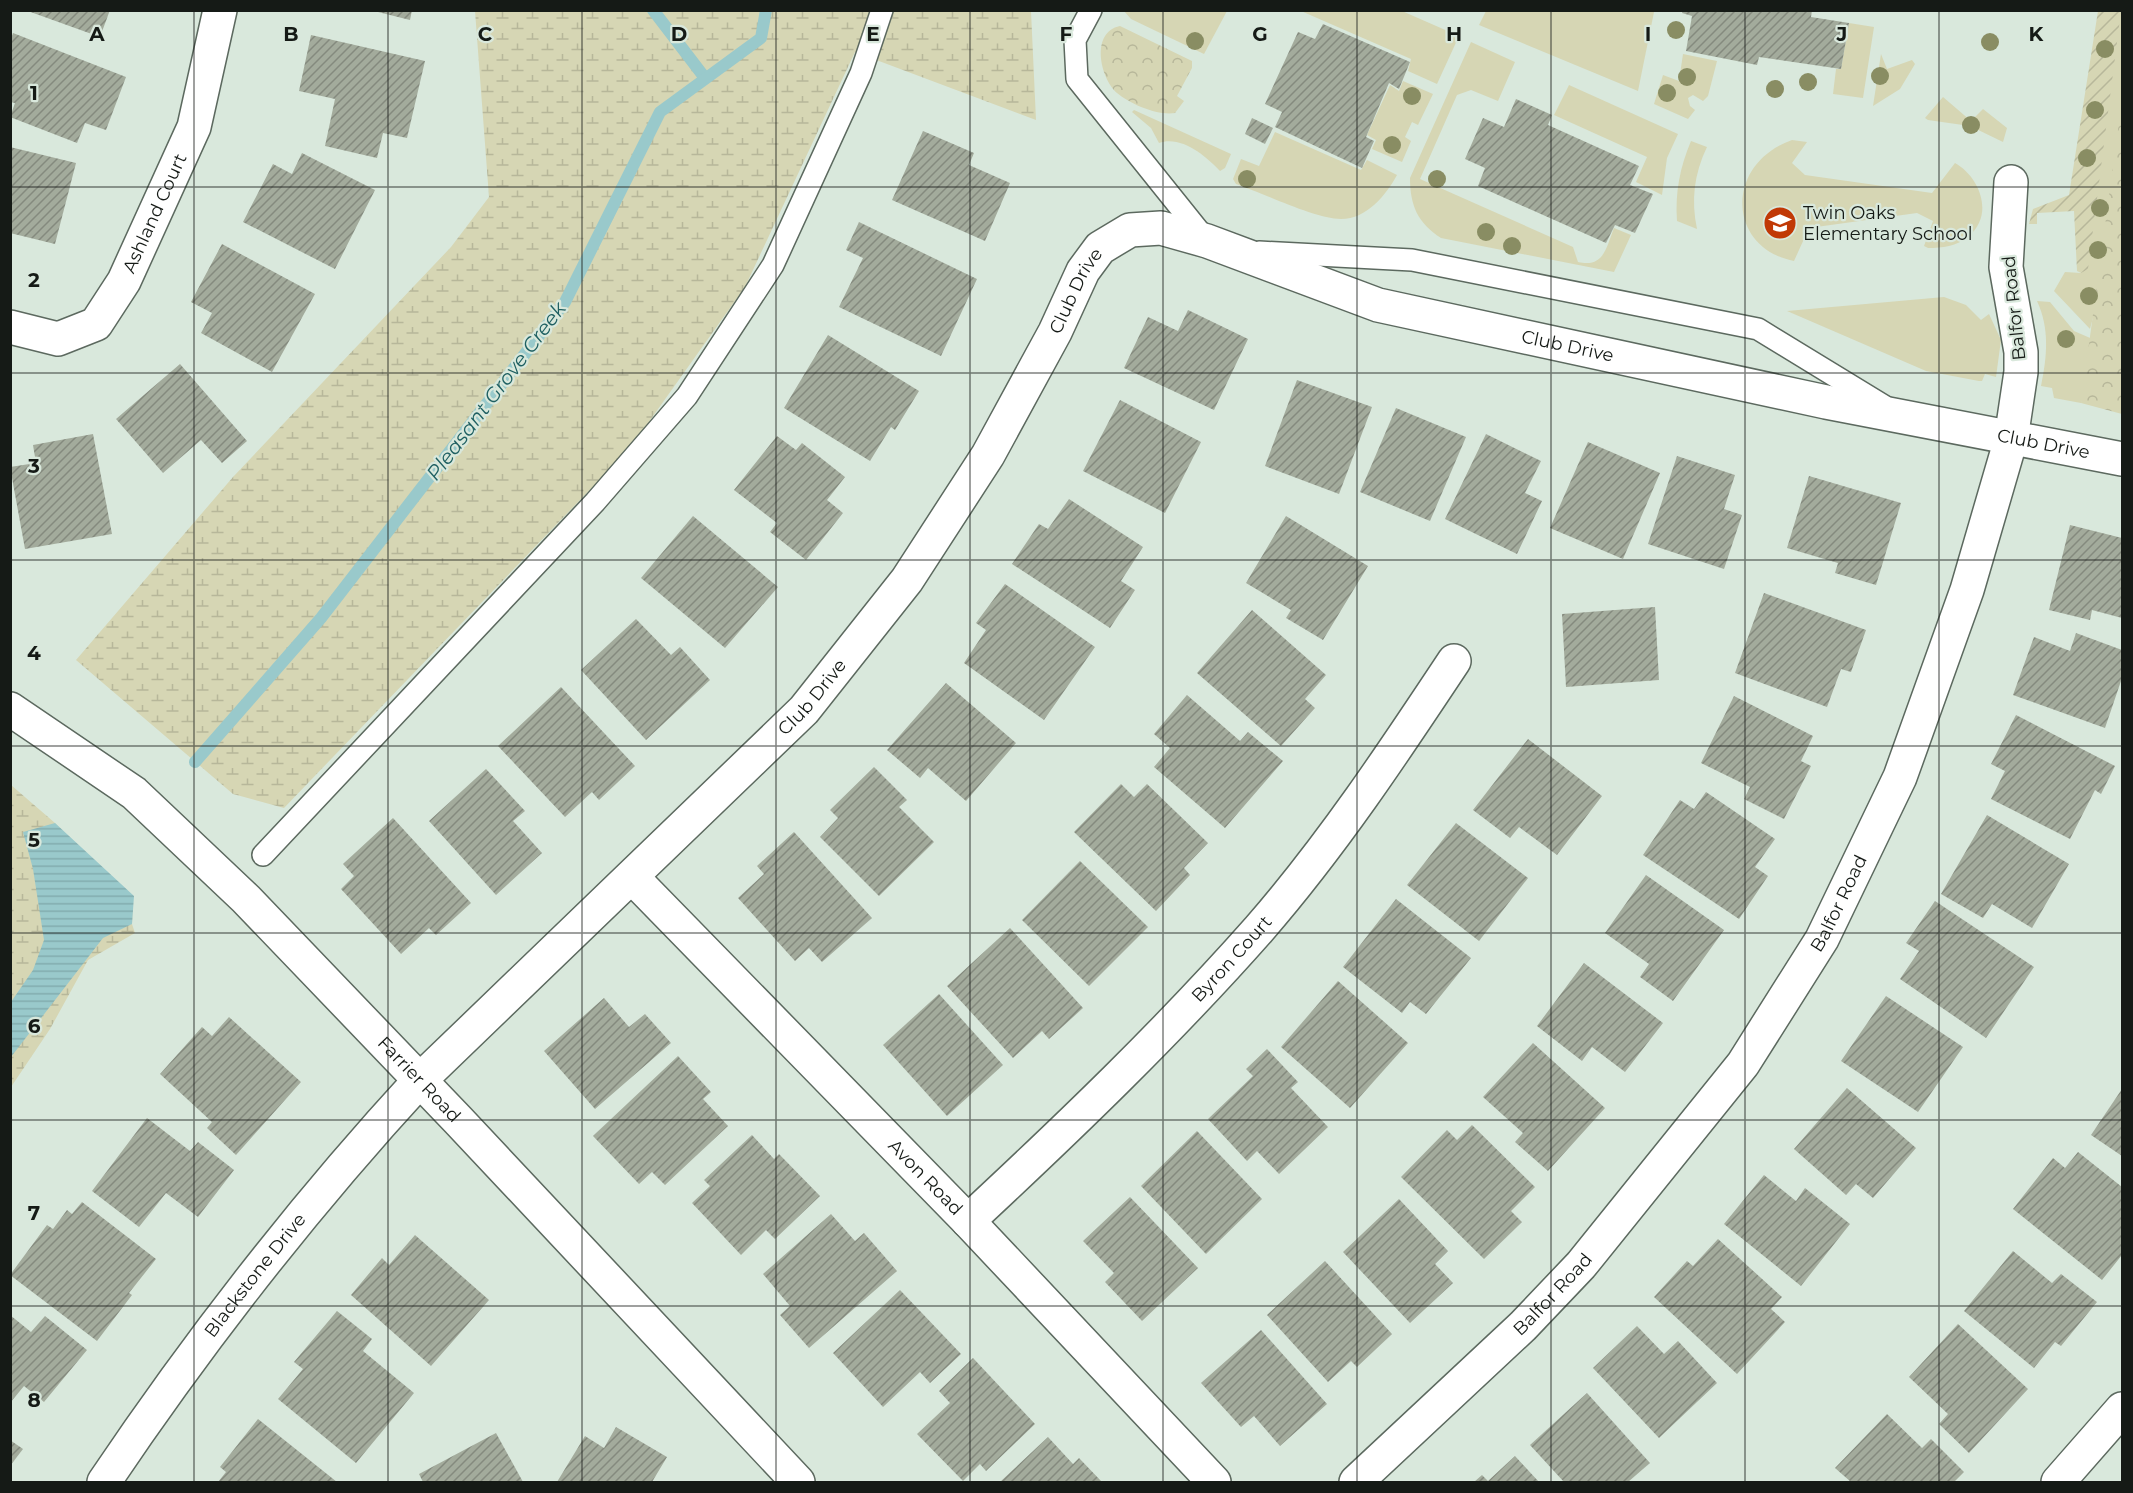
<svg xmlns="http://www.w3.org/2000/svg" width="2133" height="1493" font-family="Montserrat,sans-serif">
  <defs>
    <pattern id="wetland-marsh" width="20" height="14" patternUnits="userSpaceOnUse" patternTransform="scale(1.5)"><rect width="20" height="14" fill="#d6d6b4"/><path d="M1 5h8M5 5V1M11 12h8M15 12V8" fill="none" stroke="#b7b79a"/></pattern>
    <pattern id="park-crowns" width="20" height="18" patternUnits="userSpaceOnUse" patternTransform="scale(1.5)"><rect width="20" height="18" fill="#d6d6b4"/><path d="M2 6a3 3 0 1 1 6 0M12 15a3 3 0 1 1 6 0" fill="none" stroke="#b7b79a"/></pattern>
    <pattern id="garden-furrows" width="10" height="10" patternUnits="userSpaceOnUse" patternTransform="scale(1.5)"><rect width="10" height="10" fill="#d6d6b4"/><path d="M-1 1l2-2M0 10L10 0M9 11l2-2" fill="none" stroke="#b7b79a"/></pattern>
    <pattern id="water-rules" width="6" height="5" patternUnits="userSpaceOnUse" patternTransform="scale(1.5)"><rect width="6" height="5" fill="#99c9cb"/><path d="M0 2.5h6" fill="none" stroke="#83acae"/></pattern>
    <pattern id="building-hatch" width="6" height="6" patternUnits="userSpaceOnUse" patternTransform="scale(1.5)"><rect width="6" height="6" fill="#a3ab9c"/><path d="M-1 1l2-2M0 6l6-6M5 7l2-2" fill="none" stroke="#848a7e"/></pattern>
  </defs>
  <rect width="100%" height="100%" fill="#d9e8dc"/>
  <g fill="#d6d6b4">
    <polygon points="1652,10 1654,12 1638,91 1479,25 1486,11"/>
    <polygon points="1124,11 1124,10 1227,11 1204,54 1131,19"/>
    <polygon points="1301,11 1402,11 1459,36 1437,84 1408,71 1411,59"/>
    <polygon points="2117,11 2122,11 2122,206 2090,329 2054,291 2065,272 2081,273"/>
    <polygon points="1849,23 1874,27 1863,98 1833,94 1836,69 1841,69"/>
    <path d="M1471,42L1515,62L1498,101L1471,90L1457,95L1420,179L1573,247L1578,262C1604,268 1606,248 1614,228L1631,235L1614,272L1441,238C1418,223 1410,206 1410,178Z"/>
    <polygon points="1683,54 1717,61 1708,96 1703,101 1693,95 1688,98 1690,106 1695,110 1688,119 1654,104 1663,75 1679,81"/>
    <polygon points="1881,54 1887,69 1912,60 1915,64 1900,89 1873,106"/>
    <polygon points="1403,81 1433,94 1418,125 1412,122 1405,137 1411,141 1402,162 1372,149 1376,140 1367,135 1390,85 1399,91"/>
    <polygon points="1569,85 1678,134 1667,158 1662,195 1636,182 1647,157 1554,115"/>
    <polygon points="1943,97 1971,121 1983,109 2007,128 2003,142 1970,126 1928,120 1925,118"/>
    <path d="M1134,110L1231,154L1225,168L1220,171C1206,156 1181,135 1159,143L1151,128L1132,112Z"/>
    <path d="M1275,132L1361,170L1367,160L1397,175C1386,195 1367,219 1341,219C1315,219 1263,193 1236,184L1233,179L1241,159L1259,166Z"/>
    <path d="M1792,140L1807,142L1792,163L1805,175L1932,193L1955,163C1980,177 1995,215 1968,237C1957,246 1942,248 1928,248L1924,246L1933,221L1917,213L1809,228L1794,261C1727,248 1724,164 1792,140Z"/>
    <path d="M1691,141L1707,147C1694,174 1691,200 1697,229L1677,221C1675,192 1680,167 1691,141Z"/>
    <polygon points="1944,297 1966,305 1981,320 1989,314 2001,340 1996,377 1985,374 1982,381 1979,381 1926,371 1787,311"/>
    <path d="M2037,301L2050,302L2074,331L2104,344L2081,403L2054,398L2052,388L2041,386C2047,357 2050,329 2037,301Z"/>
  </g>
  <g fill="url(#wetland-marsh)">
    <polygon points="475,11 1031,11 1036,120 855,52 745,287 631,447 284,808 233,794 76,660 233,477 451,247 489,197"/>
    <polygon points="11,785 55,823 133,902 132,924 135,933 88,960 50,1029 11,1087"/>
  </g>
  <g fill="url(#park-crowns)">
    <path d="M1120,26L1192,61V68L1177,96L1184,101L1175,113C1158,116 1130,104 1117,93C1100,78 1090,32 1120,26Z"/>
    <polygon points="2122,100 2122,414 2081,403"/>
  </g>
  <polygon fill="url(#garden-furrows)" points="2098,11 2121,11 2088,269 2081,273 2077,271 2074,211 2037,213 2037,224 2029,224 2033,209 2069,195"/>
  <polygon fill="url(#water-rules)" points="55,823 134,896 132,924 103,938 11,1057 11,1002 33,970 44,940 33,869 23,832"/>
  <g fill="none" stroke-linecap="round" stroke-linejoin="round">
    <g stroke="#99c9cb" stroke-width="12">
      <polyline points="653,10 705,78"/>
      <polyline points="195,762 321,618 565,302 660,112 761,38 766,10"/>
    </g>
  </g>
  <g fill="url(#building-hatch)">
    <polygon points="25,10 110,10 100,37"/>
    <polygon points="370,10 412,10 410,20"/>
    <polygon points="1683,10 1812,10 1811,17 1849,23 1841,69 1759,57 1757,65 1686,51 1692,16 1682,13"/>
    <polygon points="1323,24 1410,62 1399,89 1389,83 1366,137 1374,141 1362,168 1275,127 1282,112 1265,104 1298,32 1315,39"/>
    <polygon points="13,33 126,77 106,130 85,123 77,143 10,117 15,103 10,102 10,41"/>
    <polygon points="311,35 425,61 407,138 383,133 377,158 325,146 335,99 299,91"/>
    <polygon points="1516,99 1552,115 1548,125 1639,166 1630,185 1653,194 1635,233 1615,225 1606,243 1478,186 1485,168 1465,159 1483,118 1504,127"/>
    <polygon points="1252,118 1273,128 1265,144 1245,134"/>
    <polygon points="923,131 974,153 969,165 1010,183 985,241 892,200"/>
    <polygon points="10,147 76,163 55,244 10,233"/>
    <polygon points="302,153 375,190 335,269 243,222 273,164 292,174"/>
    <polygon points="859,222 977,279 941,356 839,307 863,258 846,250"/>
    <polygon points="222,244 315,294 272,372 201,333 212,313 191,302"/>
    <polygon points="1188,310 1248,339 1214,410 1124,368 1148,317 1178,331"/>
    <polygon points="828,335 919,391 895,430 891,427 870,461 784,408"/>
    <polygon points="180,364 247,441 222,463 201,440 163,473 116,419"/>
    <polygon points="1297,380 1372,407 1339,494 1265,466"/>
    <polygon points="1120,400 1201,442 1165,513 1083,471"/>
    <polygon points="1396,408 1466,437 1430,521 1360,492"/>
    <polygon points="93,434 112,534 25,549 10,467 36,463 33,445"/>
    <polygon points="1486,434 1541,461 1525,493 1542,501 1517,554 1445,519"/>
    <polygon points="777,436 796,450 802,443 845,477 827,500 843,513 806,560 770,532 777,523 734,490"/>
    <polygon points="1588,442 1660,473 1623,559 1550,528"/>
    <polygon points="1677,456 1735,475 1724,509 1742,515 1724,569 1648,544"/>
    <polygon points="1809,476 1901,503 1876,585 1835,573 1838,563 1787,548"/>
    <polygon points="1069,499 1143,547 1121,581 1135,590 1110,628 1012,564 1039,524 1048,529"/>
    <polygon points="693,516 778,587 725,648 641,578"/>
    <polygon points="1286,516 1368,566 1323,640 1286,618 1291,610 1246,583"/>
    <polygon points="2070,525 2122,538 2122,618 2092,610 2090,620 2049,610"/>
    <polygon points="1005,584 1095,647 1044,720 964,663 986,630 976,623"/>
    <polygon points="1764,593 1866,630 1851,672 1841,669 1827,707 1735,673"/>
    <polygon points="1655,607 1659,680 1566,687 1562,614"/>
    <polygon points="1252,610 1326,675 1305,699 1315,708 1281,746 1197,673"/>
    <polygon points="636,619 671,655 680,647 710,680 646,740 581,670"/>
    <polygon points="2076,633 2122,650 2122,678 2105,728 2013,695 2034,637 2070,651"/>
    <polygon points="946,683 1016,743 966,801 928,768 920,778 887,750"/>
    <polygon points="561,687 635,766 599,800 592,792 565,817 498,746"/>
    <polygon points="1187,695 1240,741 1248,732 1283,761 1225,828 1154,767 1170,748 1154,734"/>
    <polygon points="1734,696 1813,736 1801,761 1811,766 1784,819 1744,799 1750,787 1701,763"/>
    <polygon points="2016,715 2115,766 2101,794 2095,790 2070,839 1991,799 2005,771 1991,764"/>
    <polygon points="1528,739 1602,796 1557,855 1519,827 1510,838 1473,810"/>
    <polygon points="874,767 907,800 899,807 934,842 879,896 820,837 838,818 830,810"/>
    <polygon points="486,769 525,811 513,821 542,853 496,895 429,821"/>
    <polygon points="1121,784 1134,797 1147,784 1208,843 1184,868 1190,875 1156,911 1074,832"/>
    <polygon points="1706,792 1775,839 1755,867 1768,876 1739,919 1643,855 1680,800 1694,809"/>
    <polygon points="1987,815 2069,864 2032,928 1992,904 1983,918 1941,894"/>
    <polygon points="393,818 471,903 436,935 429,928 401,954 341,889 354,876 343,864"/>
    <polygon points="1456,823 1528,878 1479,941 1407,885"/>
    <polygon points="794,832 872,918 822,962 809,948 795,961 738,898 764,874 757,866"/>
    <polygon points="1080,861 1148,927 1089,986 1022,920"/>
    <polygon points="1646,875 1724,930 1673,1001 1640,977 1649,964 1605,933"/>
    <polygon points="1396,899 1471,958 1426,1014 1410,1002 1402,1013 1343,967"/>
    <polygon points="1935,901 2034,967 1986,1038 1900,979 1919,951 1906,943"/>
    <polygon points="1010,928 1083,1008 1049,1039 1042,1031 1013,1058 947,986"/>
    <polygon points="1584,963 1663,1023 1625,1072 1592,1047 1582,1061 1537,1026"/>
    <polygon points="1338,981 1408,1043 1350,1108 1281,1047"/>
    <polygon points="939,994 1003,1065 947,1116 883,1045"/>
    <polygon points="1886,996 1963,1047 1918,1112 1841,1061"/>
    <polygon points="604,998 629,1027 645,1014 671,1043 595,1109 544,1051"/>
    <polygon points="229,1017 301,1082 236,1155 207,1128 212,1122 160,1074 202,1027 212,1036"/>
    <polygon points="1533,1043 1605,1108 1548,1171 1515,1142 1523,1133 1483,1097"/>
    <polygon points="1267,1049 1298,1082 1291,1088 1328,1127 1279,1174 1257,1151 1247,1161 1208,1119 1253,1076 1246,1069"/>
    <polygon points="678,1056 711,1092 703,1099 728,1126 665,1185 652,1172 639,1184 593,1136"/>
    <polygon points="1847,1088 1916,1148 1873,1198 1856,1184 1846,1195 1794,1149"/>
    <polygon points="2122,1089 2122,1156 2091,1135"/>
    <polygon points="147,1118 190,1151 198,1142 234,1170 198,1217 166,1193 139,1227 92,1191"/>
    <polygon points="1472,1125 1535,1187 1511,1211 1522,1222 1484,1259 1401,1177 1447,1130 1457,1140"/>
    <polygon points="1197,1131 1262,1199 1206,1254 1141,1186"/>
    <polygon points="752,1135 774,1159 779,1154 820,1196 775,1239 766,1230 741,1255 692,1203 710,1186 704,1180"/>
    <polygon points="2078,1152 2122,1187 2122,1255 2102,1280 2013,1209 2053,1158 2065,1168"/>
    <polygon points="1764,1175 1796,1201 1805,1188 1850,1224 1801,1286 1724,1224"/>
    <polygon points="1130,1197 1198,1268 1142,1321 1105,1282 1114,1273 1083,1241"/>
    <polygon points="1399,1199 1448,1251 1435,1264 1453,1283 1410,1323 1343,1252"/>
    <polygon points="82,1202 156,1259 129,1293 132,1295 97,1341 10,1275 47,1225 53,1229 67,1210 72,1214"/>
    <polygon points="831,1214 855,1241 864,1233 897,1271 809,1348 780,1315 790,1306 763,1274"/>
    <polygon points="415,1235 489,1300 431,1366 351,1295 382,1258 389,1265"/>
    <polygon points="1718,1239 1782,1297 1771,1309 1785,1322 1737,1374 1654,1297 1687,1261 1693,1266"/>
    <polygon points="2013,1251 2052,1283 2061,1274 2097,1302 2061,1346 2055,1342 2034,1368 1964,1311"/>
    <polygon points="1325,1261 1392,1334 1357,1367 1351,1361 1328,1382 1267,1315"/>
    <polygon points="900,1290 961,1354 930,1383 920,1372 883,1407 833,1353"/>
    <polygon points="337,1311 372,1339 363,1351 414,1393 356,1463 278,1399 303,1369 294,1362"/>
    <polygon points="10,1315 31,1332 45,1316 87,1350 44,1402 24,1386 10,1403"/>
    <polygon points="1958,1324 2028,1389 1969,1453 1939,1424 1948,1414 1909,1377"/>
    <polygon points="1637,1326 1664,1354 1678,1341 1717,1383 1659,1438 1593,1368"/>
    <polygon points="1261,1330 1327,1404 1280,1446 1254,1416 1241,1427 1201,1383"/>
    <polygon points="973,1358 1035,1424 986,1471 980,1464 963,1481 917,1434 950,1403 939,1391"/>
    <polygon points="1587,1393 1650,1463 1628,1482 1564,1482 1530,1445"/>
    <polygon points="1887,1414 1922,1448 1931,1439 1964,1472 1954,1482 1851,1482 1835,1468"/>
    <polygon points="258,1419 337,1482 218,1482 226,1472 220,1467"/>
    <polygon points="616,1427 667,1457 652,1482 557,1482 585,1436 604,1448"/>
    <polygon points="496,1433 523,1482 423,1482 419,1474"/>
    <polygon points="1048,1437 1073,1464 1079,1458 1102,1482 1000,1482"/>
    <polygon points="10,1440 23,1449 10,1466"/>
    <polygon points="1515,1456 1539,1482 1474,1482 1482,1475 1488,1481"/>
  </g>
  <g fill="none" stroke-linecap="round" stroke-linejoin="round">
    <defs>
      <g id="service">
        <polyline points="1091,10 1075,40 1077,79 1207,241"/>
        <polyline points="1259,252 1412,260 1758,329 1884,406"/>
        <polyline points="263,855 595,502 687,396 773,265 861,73 882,10"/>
      </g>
      <g id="minor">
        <path id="s1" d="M10,327L58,339L96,324L124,281L194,127L220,10"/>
        <path id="s2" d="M632,877L968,1221L1214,1482"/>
        <path id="s3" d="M968,1221C1069,1127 1168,1032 1259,929C1332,845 1393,753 1454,661"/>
        <path id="s4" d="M104,1482C199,1341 305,1205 420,1080L804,710L907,580L988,455L1055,332L1083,271L1100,248L1130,230L1161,228L1207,241L1378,305L1826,402L2122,459"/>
        <path id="s5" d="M1356,1482L1523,1326L1581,1265L1743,1064L1822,939L1900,777L1967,590L2011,439L2021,372V352L2006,267L2011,182"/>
        <polyline points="2058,1482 2122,1409"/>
      </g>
      <g id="tertiary">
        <path id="s6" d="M10,709L134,793L246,899L458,1120L798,1482"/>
      </g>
    </defs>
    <use href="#service" stroke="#5c695f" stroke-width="24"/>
    <use href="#minor" stroke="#5c695f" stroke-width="36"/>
    <use href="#tertiary" stroke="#5c695f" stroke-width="36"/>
    <use href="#service" stroke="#fff" stroke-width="21"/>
    <use href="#minor" stroke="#fff" stroke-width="33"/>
    <use href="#tertiary" stroke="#fff" stroke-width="33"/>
  </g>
  <g fill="#898d63">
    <circle cx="1676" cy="30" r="9"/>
    <circle cx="1195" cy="41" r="9"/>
    <circle cx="1990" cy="42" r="9"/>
    <circle cx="2105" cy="49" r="9"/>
    <circle cx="1880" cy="76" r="9"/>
    <circle cx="1687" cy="77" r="9"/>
    <circle cx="1808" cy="82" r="9"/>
    <circle cx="1775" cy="89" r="9"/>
    <circle cx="1667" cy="93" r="9"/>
    <circle cx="1412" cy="96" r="9"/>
    <circle cx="2095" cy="110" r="9"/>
    <circle cx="1971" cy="125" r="9"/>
    <circle cx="1392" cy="145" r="9"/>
    <circle cx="2087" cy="158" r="9"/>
    <circle cx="1247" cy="179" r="9"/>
    <circle cx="1437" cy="179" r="9"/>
    <circle cx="2100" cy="208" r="9"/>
    <circle cx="1486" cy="232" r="9"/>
    <circle cx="1512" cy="246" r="9"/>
    <circle cx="2098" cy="250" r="9"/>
    <circle cx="2089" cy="296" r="9"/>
    <circle cx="2066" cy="339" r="9"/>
  </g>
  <path fill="none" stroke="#151a16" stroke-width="1.5" stroke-opacity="0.55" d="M194,10V1482M388,10V1482M582,10V1482M776,10V1482M970,10V1482M1163,10V1482M1357,10V1482M1551,10V1482M1745,10V1482M1939,10V1482M10,187H2122M10,373H2122M10,560H2122M10,746H2122M10,933H2122M10,1120H2122M10,1306H2122"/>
  <defs>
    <symbol id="school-disc" viewBox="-11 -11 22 22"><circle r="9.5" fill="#c13906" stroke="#d9e8dc"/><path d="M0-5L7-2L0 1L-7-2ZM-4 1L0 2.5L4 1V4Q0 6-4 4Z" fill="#fff"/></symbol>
  </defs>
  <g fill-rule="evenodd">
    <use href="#school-disc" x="1761" y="204" width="38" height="38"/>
  </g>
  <g text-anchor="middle" stroke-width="4.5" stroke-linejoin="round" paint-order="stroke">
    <g font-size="18" fill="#151a16" stroke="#d9e8dc" text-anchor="start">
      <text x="1803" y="219">Twin Oaks<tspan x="1803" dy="21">Elementary School</tspan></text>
    </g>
    <g font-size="18" fill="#151a16" stroke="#d9e8dc">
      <text dy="6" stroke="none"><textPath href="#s1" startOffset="216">Ashland Court</textPath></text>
      <text dy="6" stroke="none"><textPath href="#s4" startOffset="1546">Club Drive</textPath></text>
      <text transform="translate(2014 308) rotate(-96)" y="6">Balfor Road</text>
      <text dy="6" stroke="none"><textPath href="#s4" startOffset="2086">Club Drive</textPath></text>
      <text dy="6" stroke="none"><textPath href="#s4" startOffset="2572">Club Drive</textPath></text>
      <text dy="6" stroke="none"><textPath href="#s4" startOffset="1060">Club Drive</textPath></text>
      <text dy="6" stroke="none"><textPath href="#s5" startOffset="758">Balfor Road</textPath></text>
      <text dy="6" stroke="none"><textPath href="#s3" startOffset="372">Byron Court</textPath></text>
      <text dy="6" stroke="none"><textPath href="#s6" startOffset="554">Farrier Road</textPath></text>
      <text dy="6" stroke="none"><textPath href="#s2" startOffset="420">Avon Road</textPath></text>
      <text dy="6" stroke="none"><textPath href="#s4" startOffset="256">Blackstone Drive</textPath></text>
      <text dy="6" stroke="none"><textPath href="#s5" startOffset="272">Balfor Road</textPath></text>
    </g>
    <g font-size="20" font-style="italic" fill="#1f6062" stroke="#d9e8dc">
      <text transform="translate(496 391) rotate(-53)" y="7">Pleasant Grove Creek</text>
    </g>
  </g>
  <g font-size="20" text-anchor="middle" font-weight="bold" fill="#151a16" stroke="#d9e8dc" stroke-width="4.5" stroke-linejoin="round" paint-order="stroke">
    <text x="97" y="41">A</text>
    <text x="291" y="41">B</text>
    <text x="485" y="41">C</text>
    <text x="679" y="41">D</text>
    <text x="873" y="41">E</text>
    <text x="1066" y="41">F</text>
    <text x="1260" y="41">G</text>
    <text x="1454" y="41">H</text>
    <text x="1648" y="41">I</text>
    <text x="1842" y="41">J</text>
    <text x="2036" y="41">K</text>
    <text x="34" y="100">1</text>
    <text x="34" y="287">2</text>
    <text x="34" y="473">3</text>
    <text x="34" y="660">4</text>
    <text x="34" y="847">5</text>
    <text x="34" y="1033">6</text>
    <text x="34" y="1220">7</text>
    <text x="34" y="1407">8</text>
  </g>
  <rect width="2133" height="1493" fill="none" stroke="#151a16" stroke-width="24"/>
</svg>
